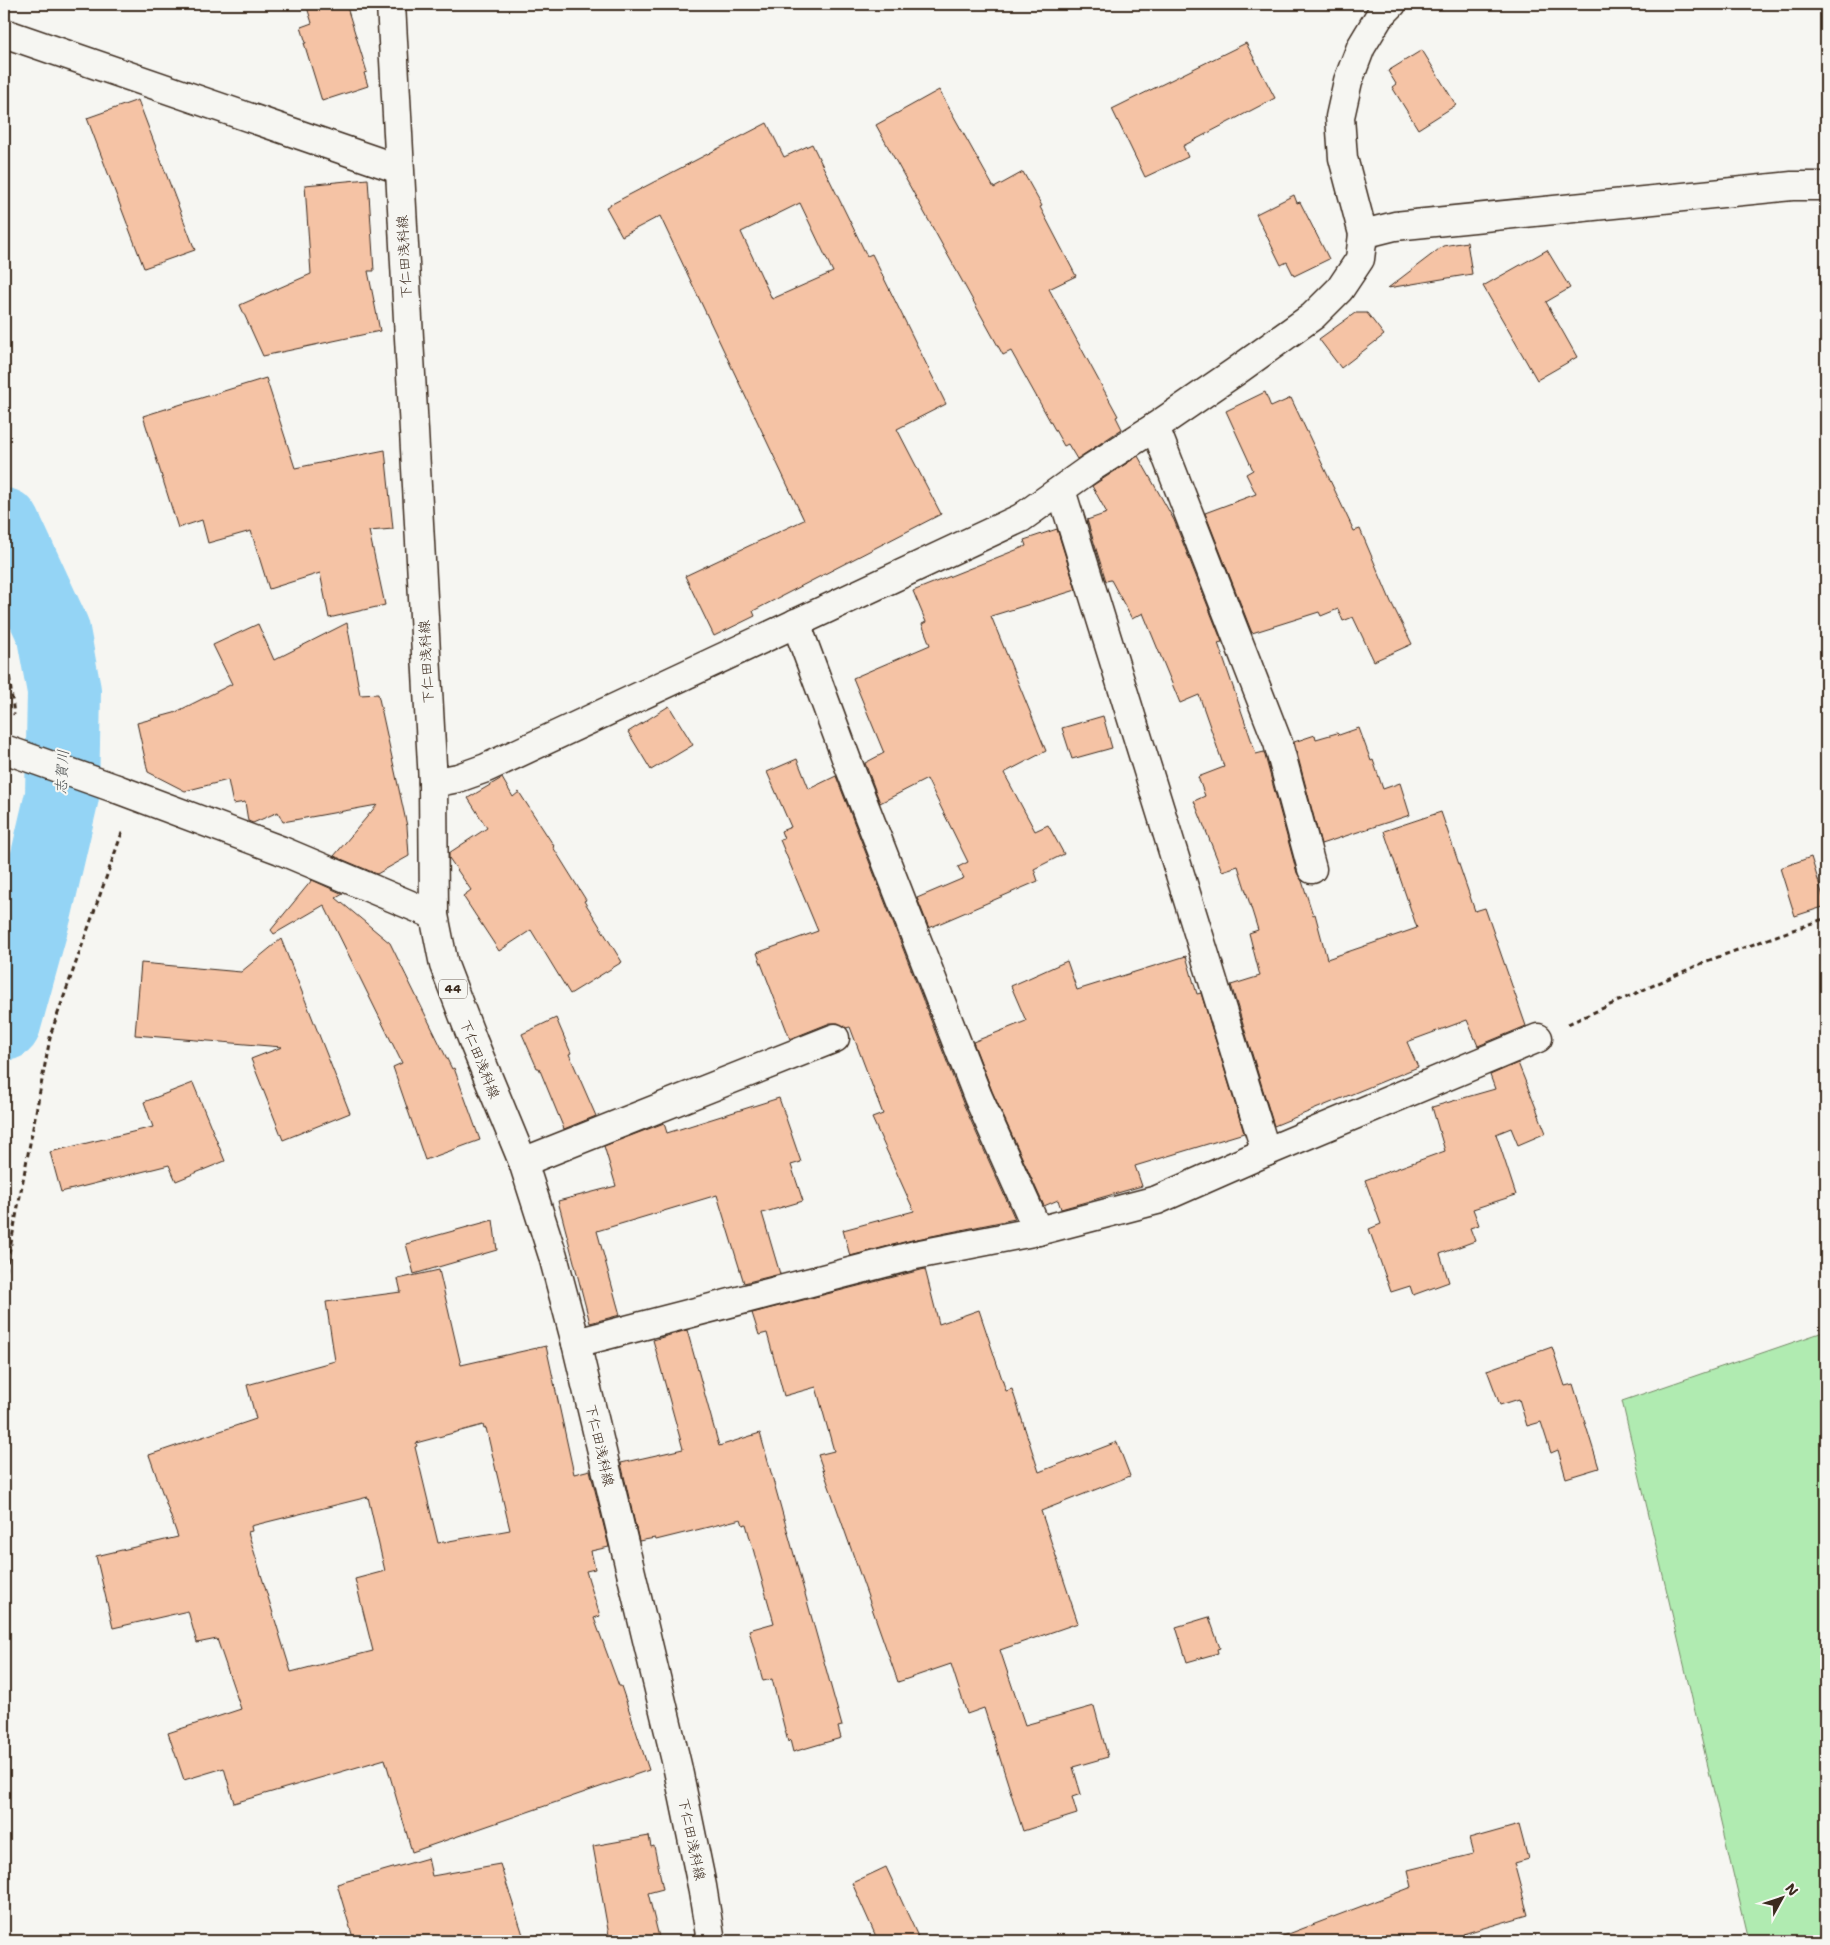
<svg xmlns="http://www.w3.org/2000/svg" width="1830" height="1945" font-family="'Shantell Sans','Klee One',sans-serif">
  <rect width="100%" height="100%" fill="#f6f6f2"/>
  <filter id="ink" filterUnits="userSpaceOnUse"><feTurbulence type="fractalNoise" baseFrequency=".02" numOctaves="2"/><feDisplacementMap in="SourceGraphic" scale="10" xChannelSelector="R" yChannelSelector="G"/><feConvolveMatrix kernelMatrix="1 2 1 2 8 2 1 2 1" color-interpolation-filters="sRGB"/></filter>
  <g filter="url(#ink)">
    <polygon fill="#b0ebb1" stroke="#768a68" points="1826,1331 1826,1941 1749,1941 1622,1401"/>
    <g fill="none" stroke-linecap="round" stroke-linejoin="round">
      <polyline stroke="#94d4f5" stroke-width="74" points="4,525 53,631 64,691 62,796 36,908 4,1024"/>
    </g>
    <g fill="#f5c3a5" stroke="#3b2a1e" fill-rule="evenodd">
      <polygon points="306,4 346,4 367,72 364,73 368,86 322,101 304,43 306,43 301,27 312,23"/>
      <polygon points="1246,43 1275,98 1183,146 1188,157 1145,177 1112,109"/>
      <polygon points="1422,50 1456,105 1418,129 1392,87 1396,84 1388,71"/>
      <polygon points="939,90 994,188 1023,172 1042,206 1040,207 1076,276 1049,289 1118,416 1116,417 1122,429 1077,459 1068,444 1064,446 1011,351 1003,355 876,125"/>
      <polygon points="138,100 195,250 144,268 87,118"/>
      <path d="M767,123L784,157L812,144L867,256L872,254L946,404L897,429L941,514L753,611L755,616L714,636L685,576L804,520L660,216L622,236L606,207ZM800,203L833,272L772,299L741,232Z"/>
      <polygon points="368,179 374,271 368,271 380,331 263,356 240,305 311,274 305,185"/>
      <polygon points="1294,195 1297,203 1300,202 1329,259 1294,276 1287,262 1281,265 1256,214"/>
      <polygon points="1467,242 1472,274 1388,288 1443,246"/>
      <polygon points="1547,250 1570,288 1546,302 1577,357 1537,380 1483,286"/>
      <polygon points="1355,313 1367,313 1384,335 1341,368 1319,339"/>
      <polygon points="266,378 295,468 385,450 393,529 369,531 385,605 329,618 320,573 269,589 251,531 208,543 202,520 178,528 143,416"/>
      <polygon points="1265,392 1271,407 1291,398 1354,531 1360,529 1391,602 1412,644 1374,661 1353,617 1343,621 1338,609 1321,616 1319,612 1252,633 1205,513 1256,494 1246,474 1253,470 1226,411"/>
      <polygon points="1138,456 1174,520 1222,642 1218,643 1256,754 1264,752 1297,873 1302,881 1313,915 1315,914 1327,959 1417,928 1384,831 1441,812 1475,911 1485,908 1526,1026 1478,1046 1467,1020 1407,1042 1418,1067 1274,1126 1231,985 1260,976 1249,933 1258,930 1238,866 1222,871 1194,801 1205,796 1198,777 1224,767 1199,695 1180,703 1143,613 1132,619 1111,580 1106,581 1087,520 1107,513 1092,486"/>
      <polygon points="1057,529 1076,590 991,616 1046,751 1004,773 1035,831 1048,825 1064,854 1034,869 1038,881 929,928 917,898 964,878 958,867 968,862 927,779 880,803 865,763 884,753 853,678 930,645 922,624 926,622 913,591 1026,546 1024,540"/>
      <polygon points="347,623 360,695 378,694 407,826 409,856 377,874 334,856 377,805 283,822 278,812 253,823 248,821 245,802 233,804 228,780 185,791 148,772 137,723 174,713 232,684 213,645 258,624 274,660"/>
      <polygon points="669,706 693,745 651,770 628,732"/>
      <polygon points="1103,716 1112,748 1072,759 1062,728"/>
      <polygon points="1359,728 1371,761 1373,760 1383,789 1400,783 1410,815 1321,844 1294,742 1315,735 1316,739 1337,733 1339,735"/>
      <polygon points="797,759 809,789 836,776 963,1103 1015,1219 912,1240 850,1256 843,1230 914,1211 872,1118 883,1114 850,1027 846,1028 838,1023 830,1023 790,1039 757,953 818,931 780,840 784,839 781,831 791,827 767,772"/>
      <polygon points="502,778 513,797 519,792 554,846 553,847 586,900 584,901 622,962 570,994 531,930 499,951 463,896 471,890 449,858 449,853 487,828 468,798"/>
      <polygon points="1811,857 1826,906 1795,916 1780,868"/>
      <polygon points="312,880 343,894 336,898 390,943 452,1069 454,1068 480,1140 425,1160 393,1067 402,1063 324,905 274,934 271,930"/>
      <polygon points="281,939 350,1113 283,1140 251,1059 282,1047 135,1035 141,963 241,972"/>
      <polygon points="1186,956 1197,994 1201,993 1244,1133 1135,1166 1142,1186 1061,1209 1058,1200 1044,1206 992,1091 973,1042 1026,1021 1011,986 1067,961 1077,990"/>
      <polygon points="556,1018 571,1053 569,1054 596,1116 564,1129 539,1068 537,1068 522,1034"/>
      <polygon points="1518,1063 1546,1133 1518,1145 1511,1128 1496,1134 1516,1195 1473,1209 1479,1225 1470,1228 1475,1241 1440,1254 1449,1282 1413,1295 1410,1286 1391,1292 1369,1229 1381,1224 1365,1180 1445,1151 1432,1107 1495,1089 1490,1075"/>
      <polygon points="193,1083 225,1161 176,1181 169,1165 61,1192 50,1152 153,1127 144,1102"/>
      <polygon points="779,1098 801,1162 791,1165 803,1201 762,1213 780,1274 744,1283 717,1195 597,1231 620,1315 590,1323 558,1201 616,1186 604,1146 664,1123 667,1133"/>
      <polygon points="493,1220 497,1250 414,1274 406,1244"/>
      <polygon points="925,1269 939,1324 979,1310 1006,1391 1012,1389 1039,1472 1117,1442 1130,1476 1041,1511 1078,1623 1000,1650 1025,1725 1094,1706 1108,1757 1073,1767 1081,1794 1072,1797 1077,1814 1023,1831 984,1708 967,1714 951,1664 898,1682 818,1455 834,1451 816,1387 784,1396 767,1333 759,1335 752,1313"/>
      <path d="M439,1270L461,1365L546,1346L574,1474L590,1470L609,1547L591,1551L595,1569L586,1571L600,1616L594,1618L619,1686H621L649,1770L412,1852L385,1759L234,1803L224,1768L184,1780L168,1733L241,1709L217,1639L197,1643L188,1611L113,1628L96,1556L178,1537L149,1455L256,1419L247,1385L335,1361L326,1302L401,1292L398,1279ZM483,1425L484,1429L486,1428L510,1530L438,1543L415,1447L417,1446L416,1443ZM368,1497L385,1571L355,1579L373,1651L291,1672L248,1532L252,1531L251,1526Z"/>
      <polygon points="687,1330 719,1446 760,1433 842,1726 838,1727 841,1738 793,1752 790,1740 788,1742 772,1679 763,1681 749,1630 774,1623 746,1524 743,1525 741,1519 656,1540 655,1538 639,1541 621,1463 683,1449 653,1340"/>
      <polygon points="1552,1347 1565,1386 1573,1384 1599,1468 1566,1478 1558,1450 1551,1453 1541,1422 1527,1426 1519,1399 1500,1405 1487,1370"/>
      <polygon points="1209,1617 1220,1648 1217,1649 1218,1653 1187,1662 1176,1627"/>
      <polygon points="1519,1825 1528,1859 1514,1863 1528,1915 1463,1934 1465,1941 1279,1941 1278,1938 1412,1887 1408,1870 1473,1854 1469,1839"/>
      <polygon points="649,1836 651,1847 654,1846 663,1889 648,1893 660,1941 610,1941 593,1846"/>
      <polygon points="428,1858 432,1876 500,1864 525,1941 354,1941 337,1884"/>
      <polygon points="886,1867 920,1941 878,1941 852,1883"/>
    </g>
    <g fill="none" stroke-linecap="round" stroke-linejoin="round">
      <defs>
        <g id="minor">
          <polyline points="4,33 399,169"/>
          <polyline points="1363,234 1395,226 1792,186 1826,186"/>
          <polyline points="1155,427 1278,743 1312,869"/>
          <polyline points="1061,490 1266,1152"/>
          <polyline points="796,623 849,766 978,1097 1038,1231"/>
          <polyline points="433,783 458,778 486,768 1021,518 1091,468 1155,427 1235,372 1313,316 1340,289 1360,259 1363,234 1343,158 1340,117 1348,81 1361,47 1379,17 1392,4"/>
          <polyline points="117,789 280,850 434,915"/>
          <polyline points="523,1162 835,1038"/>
          <polyline points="576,1343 915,1255 1038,1231 1157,1200 1266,1152 1538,1038"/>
        </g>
        <polyline id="major" points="391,4 433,783 434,915 444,965 473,1041 523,1162 553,1256 576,1343 677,1765 702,1886 711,1941"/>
      </defs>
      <use href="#minor" stroke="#3b2a1e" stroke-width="31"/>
      <use href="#major" stroke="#3b2a1e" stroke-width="31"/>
      <g stroke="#3b2a1e" stroke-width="3" stroke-dasharray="5 4" stroke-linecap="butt">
        <polyline points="4,633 14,715"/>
        <polyline points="4,795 6,787"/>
        <polyline points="1568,1024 1707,961 1826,918"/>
        <polyline points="4,1280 51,1033 123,830"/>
      </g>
      <use href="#minor" stroke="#f6f6f2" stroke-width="28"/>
      <use href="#major" stroke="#f6f6f2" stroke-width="28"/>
      <defs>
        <polyline id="minor-bridge" points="7,750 117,789"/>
      </defs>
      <use href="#minor-bridge" stroke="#3b2a1e" stroke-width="31" stroke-linecap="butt"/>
      <use href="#minor-bridge" stroke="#f6f6f2" stroke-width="28"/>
    </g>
  </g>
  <g text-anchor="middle" stroke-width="4" stroke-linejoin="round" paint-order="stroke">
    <rect fill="#f6f6f2" stroke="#73675e" stroke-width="1" x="439" y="979.5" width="28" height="19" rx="4"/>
    <g font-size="12" font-weight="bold" fill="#3b2a1e">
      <text x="453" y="993">44</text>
    </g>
    <g font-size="14" fill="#3b2a1e" stroke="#f6f6f2">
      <text transform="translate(404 257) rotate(-93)" y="5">下仁田浅科線</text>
      <text transform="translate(426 662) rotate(-93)" y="5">下仁田浅科線</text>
      <text transform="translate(480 1059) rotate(68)" y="5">下仁田浅科線</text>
      <text transform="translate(600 1445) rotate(77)" y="5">下仁田浅科線</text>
      <text transform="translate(692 1839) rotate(78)" y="5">下仁田浅科線</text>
    </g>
    <g font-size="15" font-style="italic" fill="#515454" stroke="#f6f6f2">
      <text transform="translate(62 772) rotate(-87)" y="5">志賀川</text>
    </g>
  </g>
  <rect width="1830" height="1945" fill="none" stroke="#f6f6f2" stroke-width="20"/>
  <rect x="10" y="10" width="1810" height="1925" fill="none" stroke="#3b2a1e" stroke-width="2" filter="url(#ink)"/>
  <g transform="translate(1782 1898) rotate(50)" stroke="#f6f6f2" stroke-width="4" paint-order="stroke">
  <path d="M0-4L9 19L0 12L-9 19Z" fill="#3b2a1e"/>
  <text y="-8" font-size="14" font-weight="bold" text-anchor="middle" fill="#3b2a1e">N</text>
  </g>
</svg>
